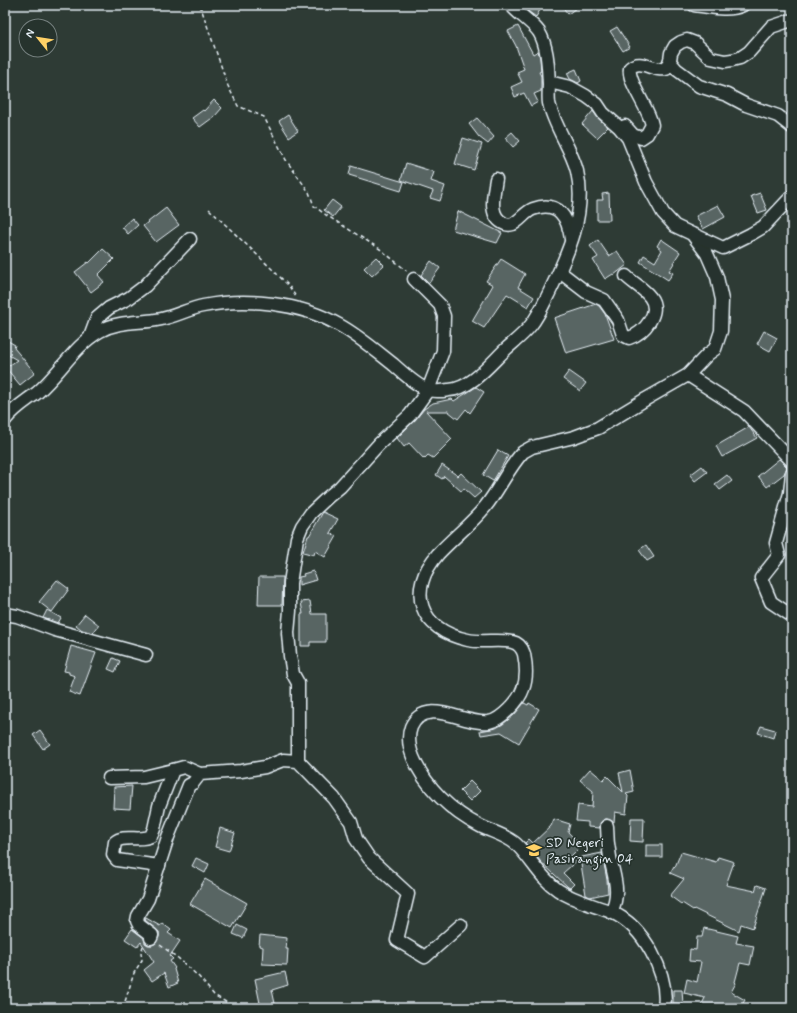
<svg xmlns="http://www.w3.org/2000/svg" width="797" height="1013" font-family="Mynerve,sans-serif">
  <rect width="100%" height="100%" fill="#2e3b35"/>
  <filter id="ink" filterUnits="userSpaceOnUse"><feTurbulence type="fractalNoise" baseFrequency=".025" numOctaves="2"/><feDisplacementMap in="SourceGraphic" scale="8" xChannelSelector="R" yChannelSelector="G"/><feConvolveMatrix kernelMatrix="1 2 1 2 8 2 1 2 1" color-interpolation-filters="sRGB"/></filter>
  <g filter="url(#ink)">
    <g fill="#596563" stroke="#e8f1f8">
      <polygon points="528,5 533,5 540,10 536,17 525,9"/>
      <polygon points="561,5 580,5 568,14"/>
      <polygon points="518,26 533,54 538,51 540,58 541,71 539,72 541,76 541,91 534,94 538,102 531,106 524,93 515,97 511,87 522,82 517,72 524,69 516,46 508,31"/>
      <polygon points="617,27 630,47 623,51 610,31"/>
      <polygon points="576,69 581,81 578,83 570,79 567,73"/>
      <polygon points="214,100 222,108 215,116 200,127 192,118 203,110 204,111"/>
      <polygon points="593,111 598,118 608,127 597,138 582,124"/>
      <polygon points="288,115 298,131 289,137 279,121"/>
      <polygon points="477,118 494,137 488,144 479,137 469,124"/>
      <polygon points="512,132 520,141 513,147 505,138"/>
      <polygon points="463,138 482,144 474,170 455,164"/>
      <polygon points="406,163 434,172 431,181 445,186 440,201 430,198 433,191 401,180"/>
      <polygon points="351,166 404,182 401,191 349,175"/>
      <polygon points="609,193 610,220 597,220 597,200 603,200 602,194"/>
      <polygon points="760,193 767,210 758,213 751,196"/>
      <polygon points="332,200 341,207 333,217 324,210"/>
      <polygon points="718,205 725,217 703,229 696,216"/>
      <polygon points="166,208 179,225 156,242 143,226"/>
      <polygon points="458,211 502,233 497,243 453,230"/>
      <polygon points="132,218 138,225 128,234 122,227"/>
      <polygon points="661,239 680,252 673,263 674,263 669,271 673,273 668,280 640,262 644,255 655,262 662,250 657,246"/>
      <polygon points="598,240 609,256 617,251 627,265 614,275 613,274 605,279 593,260 598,257 590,246"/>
      <polygon points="103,249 114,259 98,275 104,282 91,292 75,272 88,262 89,263"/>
      <polygon points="376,257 384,265 372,276 364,268"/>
      <polygon points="501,259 525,274 518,287 534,297 528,307 507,294 484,328 472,321 493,285 486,281"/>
      <polygon points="431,261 440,268 429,283 421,275"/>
      <polygon points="596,304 599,306 605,314 614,339 566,353 554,318"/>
      <polygon points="764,331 777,338 770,351 757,344"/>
      <polygon points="8,341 15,345 14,348 35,373 20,385 6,368 17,360 5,353 5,348"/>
      <polygon points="569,371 586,383 580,391 563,379"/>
      <polygon points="476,387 484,392 470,413 466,409 458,419 448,411 426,411 452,439 433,458 428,455 424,459 409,443 404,447 397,438 415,420 424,409 433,403 452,399 454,401"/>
      <polygon points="749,427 757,438 722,457 716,446"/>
      <polygon points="498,450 508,456 493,481 483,475"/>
      <polygon points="779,459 787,467 784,474 767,487 758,476"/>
      <polygon points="442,465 458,476 461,473 481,492 474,498 464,489 461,491 444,476 442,479 436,475"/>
      <polygon points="702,466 707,472 695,481 690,475"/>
      <polygon points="727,475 732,481 720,490 715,484"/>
      <polygon points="323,512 338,519 330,533 337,536 325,557 315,551 314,555 303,552 308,536 309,536"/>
      <polygon points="646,545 654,557 647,561 639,550"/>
      <polygon points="313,571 316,580 299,585 299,577 304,576 303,574"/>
      <polygon points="259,577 283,577 282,605 258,605"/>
      <polygon points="57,580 69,589 52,612 39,602"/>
      <polygon points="310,601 312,614 326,614 326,642 310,642 310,646 301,646 301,614 303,614 301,602"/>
      <polygon points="47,610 61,618 58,623 43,618"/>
      <polygon points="85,614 99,625 93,633 82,630 76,625"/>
      <polygon points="71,646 96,653 80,696 69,692 75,676 69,674 69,672 64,671"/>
      <polygon points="113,658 120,661 115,672 108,669"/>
      <polygon points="524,703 528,705 529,703 539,709 519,743 501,732 481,735 480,731 496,728 503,724 514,715"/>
      <polygon points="761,726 775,730 773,738 758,733"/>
      <polygon points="40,730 50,744 43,749 33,735"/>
      <polygon points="590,769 603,780 607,776 623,792 619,773 630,770 634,792 626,794 628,796 626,814 615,812 614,822 607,819 604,819 600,823 600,828 588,827 588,822 576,821 578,805 592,807 593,791 580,780"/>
      <polygon points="470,781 480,791 470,801 460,791"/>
      <polygon points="132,786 130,809 113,808 114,787"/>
      <polygon points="631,818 644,818 643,842 630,841"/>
      <polygon points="554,819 570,824 568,832 581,846 567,860 602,853 607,880 608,893 590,897 586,895 580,858 563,873 574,884 570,888 568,887 541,862 525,843 529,839 533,843 551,826"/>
      <polygon points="220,828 235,833 229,851 215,847"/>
      <rect x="646" y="845" width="16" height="12"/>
      <polygon points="681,852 716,862 718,857 734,862 726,885 755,891 757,885 766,888 753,928 741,924 739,931 694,909 693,910 682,903 681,904 670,896 684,879 670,873 674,866 675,867"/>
      <polygon points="196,858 209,864 205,873 192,866"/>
      <polygon points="205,879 247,903 232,928 190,904"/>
      <polygon points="146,918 160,926 162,923 171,930 168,933 180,941 170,956 173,959 170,961 175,968 174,969 178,983 169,987 164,973 152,981 144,970 154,962 141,942 137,947 125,939 132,929 144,938 145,943 148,945 152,945 156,943 159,937 159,932 145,920"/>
      <polygon points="237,925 247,930 243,938 233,934"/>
      <polygon points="704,928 738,936 736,943 754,946 750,965 740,963 735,982 736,983 731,992 745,1000 740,1008 700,1008 705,998 684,993 687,979 697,982 701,962 689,961 690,949 696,950 697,937 702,937"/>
      <polygon points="260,935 287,938 286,949 288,949 287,965 262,964 263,947 259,946"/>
      <polygon points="285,972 288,985 272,990 276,1008 261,1008 255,979"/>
      <polygon points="673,990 682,990 683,1004 673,1003"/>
    </g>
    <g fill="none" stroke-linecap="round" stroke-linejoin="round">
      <defs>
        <g id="minor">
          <path d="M694,5C709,7 729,12 743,5"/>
          <polyline points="792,20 771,27 749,52 740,58 732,60 725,61 711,58 695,43 687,40 681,42 675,46 671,53 670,60 670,62 676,69 699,86 727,95 746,105 778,116 792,127"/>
          <path d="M549,82L570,87L586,96L597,104L603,113L619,127L628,138L646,182L663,213L675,226L692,234L707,254L717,277L722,300L721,331L715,349L708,354L688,375L646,399L598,428L574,437L532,447L523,452C508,468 499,490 485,507C471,524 453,538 438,554C406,591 419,630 468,640C482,643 498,639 512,642C518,643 522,648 524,654C526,664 527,679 523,689C519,701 501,720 489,722C466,726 425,695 411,727C407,738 409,747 413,757C425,787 452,812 480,826C492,832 506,835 516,844C531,858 540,878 558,890C574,901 594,905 611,912C644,926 669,974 664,1008"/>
          <path d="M625,126L633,135L641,138L647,134L652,125C649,108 627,82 630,68C641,58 653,72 666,69L670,60"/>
          <path d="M496,179C494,193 487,217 505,224C508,225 510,225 513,224C521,220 525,212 533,209C558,200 568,217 571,239"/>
          <polyline points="695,235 723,248 751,234 763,227 792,196"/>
          <path d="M560,272L586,292L604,300L618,320L623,335L629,338C644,333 662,312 650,297C644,289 633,283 626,276"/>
          <polyline points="90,337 97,318 109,308 129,298 145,286 190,239"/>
          <polyline points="688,375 744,411 792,461"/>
          <path d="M5,420C15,407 25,402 38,392C59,374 75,345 100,331C118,321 137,323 156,320C173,318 187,309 203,306C246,297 301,303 339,325C359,336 376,351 394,365C403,373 418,387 429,390C435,392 443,391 449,390C471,389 491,363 506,349C515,341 524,334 531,325C539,315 544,303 550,291C568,254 587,213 577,171C571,148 554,126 549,103C548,97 549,90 549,84C548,67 548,47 539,32C531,21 519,15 511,5"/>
          <polyline points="792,473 790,493 776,543 779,555 761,578 771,602 792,616"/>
          <polyline points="5,614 17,616 55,630 146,655"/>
          <polyline points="298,761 298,683 293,674 290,656 288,633 290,611 290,583 297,538 302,526 311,513 328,497 340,487 379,444 410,415 428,390 443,351 444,316 440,305 414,279"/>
          <polyline points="109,778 144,777 173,770"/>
          <path d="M607,826C607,837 608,847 610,857C614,878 621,892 611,912"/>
          <path d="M159,866L117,860L113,855L115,842C124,834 140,842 151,836L154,829L159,806L173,770L184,767L200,774"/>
          <polyline points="151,938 152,935 139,925 137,921 138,916 148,899 168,837 189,785 193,783 200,774 241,771 265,767 283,760 298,761 334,798 351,822 356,839 369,858 408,894 397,940 425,957 461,925"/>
        </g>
      </defs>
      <use href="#minor" stroke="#e8f1f8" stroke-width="15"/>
      <g stroke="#e8f1f8" stroke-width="1.5" stroke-dasharray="4 3" stroke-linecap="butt">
        <polyline points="200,5 228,86 238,106 264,117 286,160 309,192 314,206 326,215 380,249 407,271"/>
        <polyline points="209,209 272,269 289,286 296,297"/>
        <polyline points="160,945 178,958 199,977 214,995 236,1008"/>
        <polyline points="123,1008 134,973 142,960 141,953 143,946"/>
      </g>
      <use href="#minor" stroke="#26332d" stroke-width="12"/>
    </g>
  </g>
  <defs>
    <symbol id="school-bare" viewBox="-9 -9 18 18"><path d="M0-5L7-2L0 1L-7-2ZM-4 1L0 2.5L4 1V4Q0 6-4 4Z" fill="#ffd166" stroke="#26332d" stroke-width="2.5" paint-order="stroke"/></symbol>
  </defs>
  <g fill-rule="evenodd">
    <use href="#school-bare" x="523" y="839" width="22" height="22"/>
  </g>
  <g text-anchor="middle" stroke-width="3.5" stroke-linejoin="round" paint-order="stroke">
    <g font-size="14" fill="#e8f1f8" stroke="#26332d" text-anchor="start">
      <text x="546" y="847">SD Negeri<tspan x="546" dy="16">Pasirangin 04</tspan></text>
    </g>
  </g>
  <rect width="797" height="1013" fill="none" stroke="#26332d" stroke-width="20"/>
  <rect x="10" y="10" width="777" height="993" fill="none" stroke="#e8f1f8" stroke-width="1.5" filter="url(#ink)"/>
  <g transform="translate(38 38) rotate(300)"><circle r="19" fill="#26332d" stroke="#747f7e"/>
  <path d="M0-3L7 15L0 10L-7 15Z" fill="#ffd166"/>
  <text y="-6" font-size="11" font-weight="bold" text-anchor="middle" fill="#e8f1f8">N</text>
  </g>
</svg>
